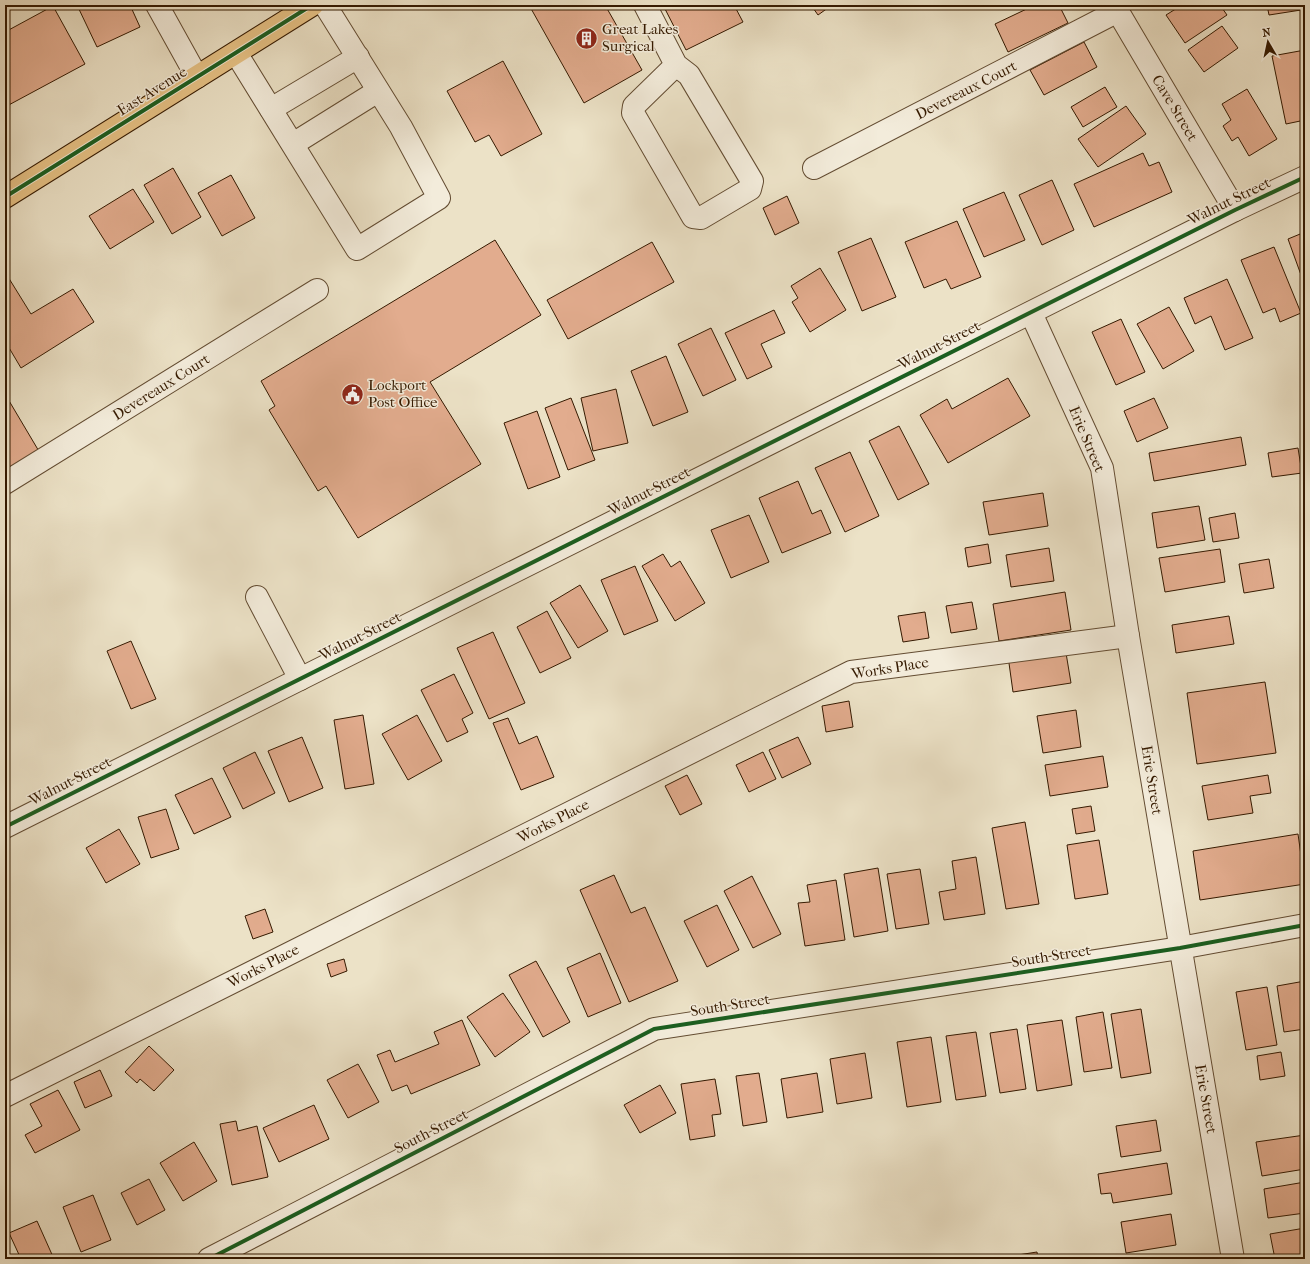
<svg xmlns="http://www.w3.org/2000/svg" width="1310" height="1264" font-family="'IM FELL French Canon',serif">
  <rect width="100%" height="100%" fill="#ece2c7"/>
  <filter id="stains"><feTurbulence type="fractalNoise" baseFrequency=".005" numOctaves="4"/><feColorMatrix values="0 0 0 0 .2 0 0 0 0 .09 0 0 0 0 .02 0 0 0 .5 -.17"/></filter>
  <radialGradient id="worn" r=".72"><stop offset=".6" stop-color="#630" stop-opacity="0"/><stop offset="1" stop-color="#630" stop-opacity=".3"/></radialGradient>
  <g fill="#e2ac8e" stroke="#351a01">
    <polygon points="77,5 130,5 140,27 97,47"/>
    <polygon points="529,5 605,5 642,70 584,103"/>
    <polygon points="663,5 734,5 743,22 686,50"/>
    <polygon points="811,5 832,5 818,15"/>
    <polygon points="1035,5 1059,5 1068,23 1008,52 995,24"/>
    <polygon points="1182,5 1220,5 1227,15 1185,43 1166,15"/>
    <polygon points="1267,5 1301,5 1301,10 1269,15"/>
    <polygon points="53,6 85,64 5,107 5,32"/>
    <polygon points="1222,26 1238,48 1204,72 1188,50"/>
    <polygon points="1084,42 1097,67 1044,95 1030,70"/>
    <polygon points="1305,50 1305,120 1286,124 1272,56"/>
    <polygon points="503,61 542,134 501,156 489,135 475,142 447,91"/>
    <polygon points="1105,87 1117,107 1083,127 1071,107"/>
    <polygon points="1247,89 1277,139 1249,156 1238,137 1232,141 1223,126 1231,120 1222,104"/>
    <polygon points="1126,106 1146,134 1098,167 1078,139"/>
    <polygon points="1143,153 1149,166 1159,162 1172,192 1094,227 1074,184"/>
    <polygon points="173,168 201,217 172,234 144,185"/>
    <polygon points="231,175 255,218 222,236 198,193"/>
    <polygon points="1052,180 1074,230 1042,245 1019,195"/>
    <polygon points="133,189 154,222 110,249 89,216"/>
    <polygon points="1004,192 1025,240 984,257 963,209"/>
    <polygon points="787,196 799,223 775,235 763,208"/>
    <polygon points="957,221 981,277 951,289 946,279 924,288 905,242"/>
    <polygon points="1305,232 1305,286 1288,239"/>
    <polygon points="871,238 896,297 862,311 838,252"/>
    <polygon points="495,240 541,315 430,382 481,464 358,538 326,486 318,491 269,410 275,406 261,381"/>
    <polygon points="652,242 674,282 568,339 547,300"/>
    <polygon points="1274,247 1301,313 1280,322 1275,308 1263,313 1241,260"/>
    <polygon points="820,268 846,310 810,332 792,302 798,298 791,286"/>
    <polygon points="5,272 31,314 73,289 94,322 21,368 5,341"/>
    <polygon points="1227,279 1253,338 1225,350 1211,316 1195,324 1184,298"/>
    <polygon points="1169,307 1194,351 1163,369 1137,324"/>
    <polygon points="774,310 785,333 761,344 772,367 747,379 725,333"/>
    <polygon points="1121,319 1145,372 1116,385 1092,332"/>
    <polygon points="711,328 736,380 703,396 678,344"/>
    <polygon points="666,356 688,412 653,426 631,371"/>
    <polygon points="1008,378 1030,416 948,463 920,415 947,399 952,409"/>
    <polygon points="616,389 628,443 593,451 581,398"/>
    <polygon points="5,394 40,453 5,474"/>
    <polygon points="571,398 595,460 568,470 545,408"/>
    <polygon points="1154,398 1168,428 1137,442 1124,411"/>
    <polygon points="537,411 560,477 528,489 504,423"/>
    <polygon points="899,426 929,484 898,500 869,441"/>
    <polygon points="1241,437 1246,465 1154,481 1149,453"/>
    <polygon points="1298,448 1302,473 1272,477 1268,453"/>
    <polygon points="850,452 879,516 845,532 815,468"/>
    <polygon points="798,481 812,514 821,510 831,533 782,553 759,498"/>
    <polygon points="1043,493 1048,526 989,535 983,502"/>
    <polygon points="1199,506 1205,540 1157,548 1152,513"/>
    <polygon points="1235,513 1239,538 1213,542 1209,518"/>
    <polygon points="749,515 769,562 731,578 711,530"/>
    <polygon points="988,544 991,563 968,567 965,548"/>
    <polygon points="1049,548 1054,581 1011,587 1006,555"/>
    <polygon points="1220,549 1225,582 1165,592 1159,558"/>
    <polygon points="663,554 671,567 680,561 705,603 675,621 642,566"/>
    <polygon points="1269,559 1274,588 1244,593 1239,564"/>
    <polygon points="635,566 658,621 624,635 601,580"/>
    <polygon points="580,585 608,631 578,648 550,603"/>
    <polygon points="1065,592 1071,630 999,641 993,604"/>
    <polygon points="972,602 977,629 951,633 946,606"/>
    <polygon points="547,611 571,658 540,673 517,627"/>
    <polygon points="925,612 929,638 903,642 898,616"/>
    <polygon points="1229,616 1234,644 1176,653 1172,625"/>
    <polygon points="493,632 525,703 489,719 457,648"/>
    <polygon points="131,641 156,699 131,709 107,651"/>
    <polygon points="1065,647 1071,683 1013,692 1008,656"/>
    <polygon points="454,674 473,713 462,719 468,732 447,742 421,690"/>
    <polygon points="1265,682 1276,753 1197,764 1187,693"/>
    <polygon points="849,701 853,727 826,732 822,706"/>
    <polygon points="1076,710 1081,747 1043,753 1037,716"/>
    <polygon points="363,715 374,784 345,789 334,720"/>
    <polygon points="417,715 442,761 408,780 382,734"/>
    <polygon points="508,718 519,744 537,736 554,777 521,790 493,723"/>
    <polygon points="302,737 323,788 289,802 268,751"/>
    <polygon points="798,737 811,764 782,778 769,750"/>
    <polygon points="255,752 275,793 243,809 223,768"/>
    <polygon points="763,752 776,779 749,792 736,765"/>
    <polygon points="1103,756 1108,787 1050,796 1045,765"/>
    <polygon points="687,775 702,804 680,815 665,786"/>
    <polygon points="1268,775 1271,793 1250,796 1253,813 1208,820 1202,786"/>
    <polygon points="212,778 231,817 194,834 175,795"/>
    <polygon points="1091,806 1095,831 1076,834 1072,809"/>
    <polygon points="166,809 179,849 151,858 138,817"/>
    <polygon points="1025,822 1039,904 1006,909 992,828"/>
    <polygon points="119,829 140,864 106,883 86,848"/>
    <polygon points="1298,834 1305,884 1200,900 1193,851"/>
    <polygon points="1099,840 1108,894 1075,899 1067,845"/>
    <polygon points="976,857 985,914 944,920 939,892 956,889 952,861"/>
    <polygon points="878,868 888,931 854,937 844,874"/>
    <polygon points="920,869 929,924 896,929 887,874"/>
    <polygon points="614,875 631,913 645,907 678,981 629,1002 580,890"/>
    <polygon points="752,876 781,934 753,948 724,891"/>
    <polygon points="836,880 845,940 805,946 798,903 810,902 807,885"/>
    <polygon points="717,905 739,950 707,967 684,921"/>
    <polygon points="265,909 273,932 253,939 245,916"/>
    <polygon points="600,953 621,1003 588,1017 567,968"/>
    <polygon points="344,959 347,971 331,977 327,964"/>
    <polygon points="536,961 570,1022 543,1037 509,975"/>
    <polygon points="1305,981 1305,1029 1284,1032 1277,986"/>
    <polygon points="1267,987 1277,1045 1246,1050 1236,992"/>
    <polygon points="503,993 530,1032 495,1057 467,1017"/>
    <polygon points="1141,1009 1151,1073 1121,1078 1111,1014"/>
    <polygon points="1103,1012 1112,1068 1084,1072 1076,1017"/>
    <polygon points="462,1020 480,1065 411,1094 407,1085 392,1091 377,1055 390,1050 395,1062 439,1044 434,1032"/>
    <polygon points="1062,1020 1072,1085 1037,1091 1027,1025"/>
    <polygon points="1017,1029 1026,1089 1000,1093 990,1033"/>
    <polygon points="976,1032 986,1096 956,1100 946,1036"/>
    <polygon points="931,1037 941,1102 907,1107 897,1042"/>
    <polygon points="149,1046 174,1070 154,1091 140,1079 137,1083 125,1072"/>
    <polygon points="1281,1052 1285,1076 1260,1080 1257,1056"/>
    <polygon points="865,1053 872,1098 837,1104 830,1059"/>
    <polygon points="358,1064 379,1102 348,1118 327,1080"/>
    <polygon points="100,1070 112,1096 85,1108 74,1082"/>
    <polygon points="759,1073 767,1122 743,1126 736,1076"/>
    <polygon points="817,1073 823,1112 787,1118 781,1079"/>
    <polygon points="715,1079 721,1114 712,1115 715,1136 690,1140 681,1084"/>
    <polygon points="660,1085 676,1113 640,1133 624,1105"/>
    <polygon points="58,1090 80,1130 35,1153 25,1135 42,1126 30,1104"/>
    <polygon points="314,1105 329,1139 279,1162 263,1128"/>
    <polygon points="1156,1120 1161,1151 1121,1157 1116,1126"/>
    <polygon points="236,1121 238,1131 257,1126 268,1177 232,1185 220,1124"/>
    <polygon points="1305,1135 1305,1169 1262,1176 1256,1142"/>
    <polygon points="194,1142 217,1181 183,1201 160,1163"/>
    <polygon points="1167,1163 1172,1194 1113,1203 1111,1193 1101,1194 1098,1174"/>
    <polygon points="149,1179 165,1210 137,1225 121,1193"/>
    <polygon points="1305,1182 1305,1213 1268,1218 1264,1189"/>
    <polygon points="93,1195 111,1240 81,1252 63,1207"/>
    <polygon points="1171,1214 1176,1245 1126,1253 1121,1222"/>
    <polygon points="37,1221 54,1259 21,1259 9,1233"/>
    <polygon points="1305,1228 1305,1259 1275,1259 1270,1234"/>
    <polygon points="1037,1252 1038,1259 1006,1259 1005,1257"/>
  </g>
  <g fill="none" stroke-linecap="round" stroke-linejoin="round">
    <defs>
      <g id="minor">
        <polyline points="157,5 197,77"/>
        <polyline points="645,5 676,65 689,75 752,181 750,189 701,218 693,217 633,113 634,106 676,65"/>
        <polyline points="1114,5 1235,210"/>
        <polyline points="236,53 357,249 439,198 401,127 325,5"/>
        <polyline points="271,109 358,57"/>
        <polyline points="293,144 378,91"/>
        <polyline points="814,168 1118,11"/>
        <polyline points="1031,313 1102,468 1128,636 1233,1259"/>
        <polyline points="5,483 317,290"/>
        <polyline points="257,597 300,679"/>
        <polyline points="5,827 1235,210 1305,177"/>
        <polyline points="5,1096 851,672 1128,636"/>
        <polyline points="209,1259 654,1029 1180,948 1305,925"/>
      </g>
      <polyline id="highway" points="5,197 312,5"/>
    </defs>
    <use href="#minor" stroke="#634c32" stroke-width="24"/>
    <use href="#highway" stroke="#351a01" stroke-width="24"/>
    <use href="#minor" stroke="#f3ecdb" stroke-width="22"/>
    <use href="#highway" stroke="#e6c184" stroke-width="22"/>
    <defs>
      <g id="cycleway">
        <polyline points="5,197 312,5"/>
        <polyline points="5,827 1235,210 1305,177"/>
        <polyline points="209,1259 654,1029 1180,948 1305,925"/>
      </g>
    </defs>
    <use href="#cycleway" stroke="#f3ecdb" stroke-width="6"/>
    <use href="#cycleway" stroke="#1b5e20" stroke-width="4"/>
  </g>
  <defs>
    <symbol id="building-disc" viewBox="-11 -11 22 22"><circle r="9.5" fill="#8f2418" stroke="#f3ecdb"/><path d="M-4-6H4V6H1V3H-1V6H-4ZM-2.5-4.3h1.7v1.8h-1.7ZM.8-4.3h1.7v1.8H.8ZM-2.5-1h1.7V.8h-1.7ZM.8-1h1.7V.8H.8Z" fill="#fff"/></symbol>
    <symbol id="civic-disc" viewBox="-11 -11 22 22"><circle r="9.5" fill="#8f2418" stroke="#f3ecdb"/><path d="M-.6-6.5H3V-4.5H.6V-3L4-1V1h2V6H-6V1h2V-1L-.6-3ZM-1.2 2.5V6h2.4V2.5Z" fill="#fff"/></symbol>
  </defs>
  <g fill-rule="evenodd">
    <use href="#building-disc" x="574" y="26" width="25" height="25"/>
    <use href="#civic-disc" x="340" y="382" width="25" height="25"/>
  </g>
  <g text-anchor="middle" stroke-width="3" stroke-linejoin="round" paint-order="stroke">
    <g font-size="15" fill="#351a01" stroke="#f3ecdb" text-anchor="start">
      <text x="602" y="34">Great Lakes<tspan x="602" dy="17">Surgical</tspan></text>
      <text x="368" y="390">Lockport<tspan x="368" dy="17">Post Office</tspan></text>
    </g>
    <g font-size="15" fill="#351a01" stroke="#f3ecdb">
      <text transform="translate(966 90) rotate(-27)" y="5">Devereaux Court</text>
      <text transform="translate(152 91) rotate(-32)" y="5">East Avenue</text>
      <text transform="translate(1175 108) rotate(59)" y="5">Cave Street</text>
      <text transform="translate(1229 201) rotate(-26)" y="5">Walnut Street</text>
      <text transform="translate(939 345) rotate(-27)" y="5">Walnut Street</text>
      <text transform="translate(161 387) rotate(-32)" y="5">Devereaux Court</text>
      <text transform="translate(1087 439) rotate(67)" y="5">Erie Street</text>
      <text transform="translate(649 491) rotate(-27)" y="5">Walnut Street</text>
      <text transform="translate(360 636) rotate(-27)" y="5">Walnut Street</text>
      <text transform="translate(890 668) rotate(-9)" y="5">Works Place</text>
      <text transform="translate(1152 780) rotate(81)" y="5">Erie Street</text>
      <text transform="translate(70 781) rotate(-27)" y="5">Walnut Street</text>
      <text transform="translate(553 821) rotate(-27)" y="5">Works Place</text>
      <text transform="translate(1051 956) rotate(-9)" y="5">South Street</text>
      <text transform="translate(263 966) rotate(-27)" y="5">Works Place</text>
      <text transform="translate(730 1005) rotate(-9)" y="5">South Street</text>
      <text transform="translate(1206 1099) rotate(80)" y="5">Erie Street</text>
      <text transform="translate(431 1131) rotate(-27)" y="5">South Street</text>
    </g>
  </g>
  <rect width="1310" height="1264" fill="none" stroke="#ece2c7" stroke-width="20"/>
  <rect x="6" y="6" width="1298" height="1252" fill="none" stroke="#351a01" stroke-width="2"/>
  <rect x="10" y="10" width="1290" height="1244" fill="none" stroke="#351a01"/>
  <g transform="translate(1268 42) rotate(351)" stroke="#f3ecdb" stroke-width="3" paint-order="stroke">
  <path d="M0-3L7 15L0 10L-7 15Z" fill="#351a01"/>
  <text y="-6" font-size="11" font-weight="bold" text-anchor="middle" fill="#351a01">N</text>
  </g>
  <rect width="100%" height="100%" filter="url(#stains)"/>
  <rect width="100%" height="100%" fill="url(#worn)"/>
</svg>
